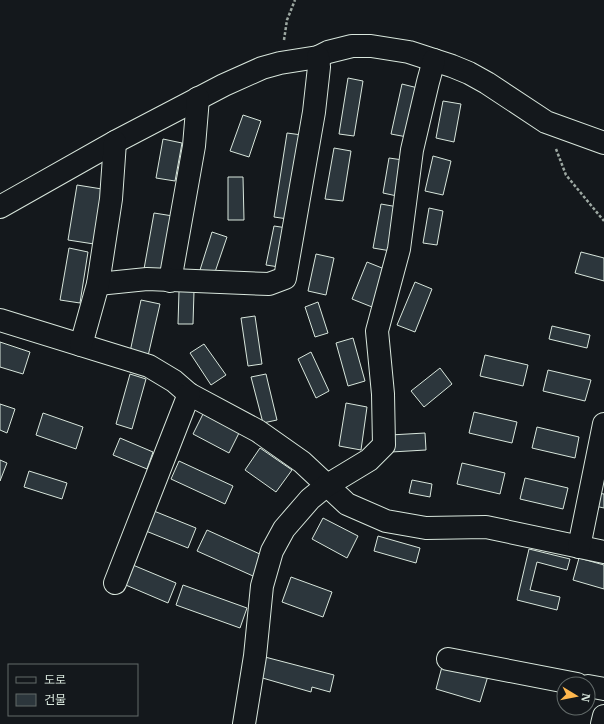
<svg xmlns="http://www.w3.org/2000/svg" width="604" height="724" font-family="'IBM Plex Serif','Noto Sans KR',serif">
  <rect width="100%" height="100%" fill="#14181c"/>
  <g fill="#2c363c" stroke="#d8e6dc">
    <polygon points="348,78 363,81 354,136 339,134"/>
    <polygon points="402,84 418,88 407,137 391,134"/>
    <polygon points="443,101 461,104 454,142 436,138"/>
    <polygon points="243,115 261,121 249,157 230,151"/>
    <polygon points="287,133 302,135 288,219 274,217"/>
    <polygon points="163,139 182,143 175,181 156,178"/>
    <polygon points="334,148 351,151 343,201 325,199"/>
    <polygon points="433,156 451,161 443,195 425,191"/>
    <polygon points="389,158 403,160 397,196 383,193"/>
    <polygon points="228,177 243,177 244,220 228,220"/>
    <polygon points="77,185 102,189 94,244 68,240"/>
    <polygon points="381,204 398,207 391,251 373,248"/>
    <polygon points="429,208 443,211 437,245 423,243"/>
    <polygon points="154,213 173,216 162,272 144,269"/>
    <polygon points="274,226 287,228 279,267 266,265"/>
    <polygon points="212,232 227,237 214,275 200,270"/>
    <polygon points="69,248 88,252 80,303 60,300"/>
    <polygon points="581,252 604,258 604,281 575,273"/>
    <polygon points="316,254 334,258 326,295 308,291"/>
    <polygon points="367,262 387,270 372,307 352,299"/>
    <polygon points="415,282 432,289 415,332 397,325"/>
    <polygon points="179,291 194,291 193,324 178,324"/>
    <polygon points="141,300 160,304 148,356 130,352"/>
    <polygon points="318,302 328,333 315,337 305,307"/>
    <polygon points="255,316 262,364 248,366 241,318"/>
    <polygon points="552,326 590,335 587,348 549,339"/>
    <polygon points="353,338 365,381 348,386 336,343"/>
    <polygon points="0,342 30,352 23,374 0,367"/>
    <polygon points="204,344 226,375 211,385 190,353"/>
    <polygon points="311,352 329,391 316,398 298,359"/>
    <polygon points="485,355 528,365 523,386 480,376"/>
    <polygon points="440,368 452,384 424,407 411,391"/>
    <polygon points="548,370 591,380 585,401 543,391"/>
    <polygon points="130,374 146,379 132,429 116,424"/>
    <polygon points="266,374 277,420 263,423 251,377"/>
    <polygon points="346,403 367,407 361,450 339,446"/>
    <polygon points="0,404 15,409 7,433 0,430"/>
    <polygon points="474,412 517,422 512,443 469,433"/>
    <polygon points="43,413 83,427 76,449 36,435"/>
    <polygon points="203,414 239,433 229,453 193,434"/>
    <polygon points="537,427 579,437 575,458 532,448"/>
    <polygon points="425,433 426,450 391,452 390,435"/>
    <polygon points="120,438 153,452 147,469 113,455"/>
    <polygon points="260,448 292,470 276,492 245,470"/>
    <polygon points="0,460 7,463 0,481"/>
    <polygon points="179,461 233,486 225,504 171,479"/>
    <polygon points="462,463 505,473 500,494 457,484"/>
    <polygon points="29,471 67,483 62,499 24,487"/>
    <polygon points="525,478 568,488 563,509 520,499"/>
    <polygon points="412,480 432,484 430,497 409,493"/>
    <polygon points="598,493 604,494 604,508 595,506"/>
    <polygon points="149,509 196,528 188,548 141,529"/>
    <polygon points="323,518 358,536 347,558 312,539"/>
    <polygon points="207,530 262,555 253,576 197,551"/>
    <polygon points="378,536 420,548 416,563 374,551"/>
    <polygon points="529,549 570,559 567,570 537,562 530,590 560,597 557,610 517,600"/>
    <polygon points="579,558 604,565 604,589 573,580"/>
    <polygon points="128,563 176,583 168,603 121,583"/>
    <polygon points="291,577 332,592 323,617 282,602"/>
    <polygon points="183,585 247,608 240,628 176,605"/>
    <polygon points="265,657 334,675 330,692 312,687 311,692 259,677"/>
    <polygon points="443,663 488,676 480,702 436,689"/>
  </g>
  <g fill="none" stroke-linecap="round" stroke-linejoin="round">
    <defs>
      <g id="minor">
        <polyline points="0,207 115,142 224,85 262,68 280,63 318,57 328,52 352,46 371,46 409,52 452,66 469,73 487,83 546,122 604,143"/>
        <polyline points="170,281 194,146 198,98"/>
        <polyline points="98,284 147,279 269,284 285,278 314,112 319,67 318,57"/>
        <polyline points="0,320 149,366 174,381 189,394 258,431 302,462 347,504 386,521 426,528 486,527 604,552"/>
        <polyline points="81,345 98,284 111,199 115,142"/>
        <polyline points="579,547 604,424"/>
        <polyline points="115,583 189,394"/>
        <polyline points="448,659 577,684"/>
        <polyline points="588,686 604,689"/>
        <polyline points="244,724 255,656 262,586 272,551 284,529 310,499 326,486 369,460 384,445 383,394 377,331 399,249 412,150 428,82 434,60"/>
        <polyline points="602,724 604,716"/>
      </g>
    </defs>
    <use href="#minor" stroke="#d8e6dc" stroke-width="24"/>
    <g stroke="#9da8a2" stroke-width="2.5" stroke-dasharray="3 2" stroke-linecap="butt">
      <polyline points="284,40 287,20 295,0"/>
      <polyline points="556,149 566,175 604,221"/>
    </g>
    <use href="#minor" stroke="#14181c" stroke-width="22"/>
  </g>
  <rect x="8" y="664" width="130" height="52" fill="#14181c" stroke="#626a69"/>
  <rect x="16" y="677" width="20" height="6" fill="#14181c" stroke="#626a69"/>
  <text x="44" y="684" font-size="12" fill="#d8e6dc">도로</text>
  <rect x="16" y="694" width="20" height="12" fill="#2c363c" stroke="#626a69"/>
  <text x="44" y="704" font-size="12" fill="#d8e6dc">건물</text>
  <g transform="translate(576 696) rotate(100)"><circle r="19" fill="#14181c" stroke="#626a69"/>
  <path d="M0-3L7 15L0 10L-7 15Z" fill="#ffb74d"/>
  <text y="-6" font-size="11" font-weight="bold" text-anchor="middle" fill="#d8e6dc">N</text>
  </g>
</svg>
